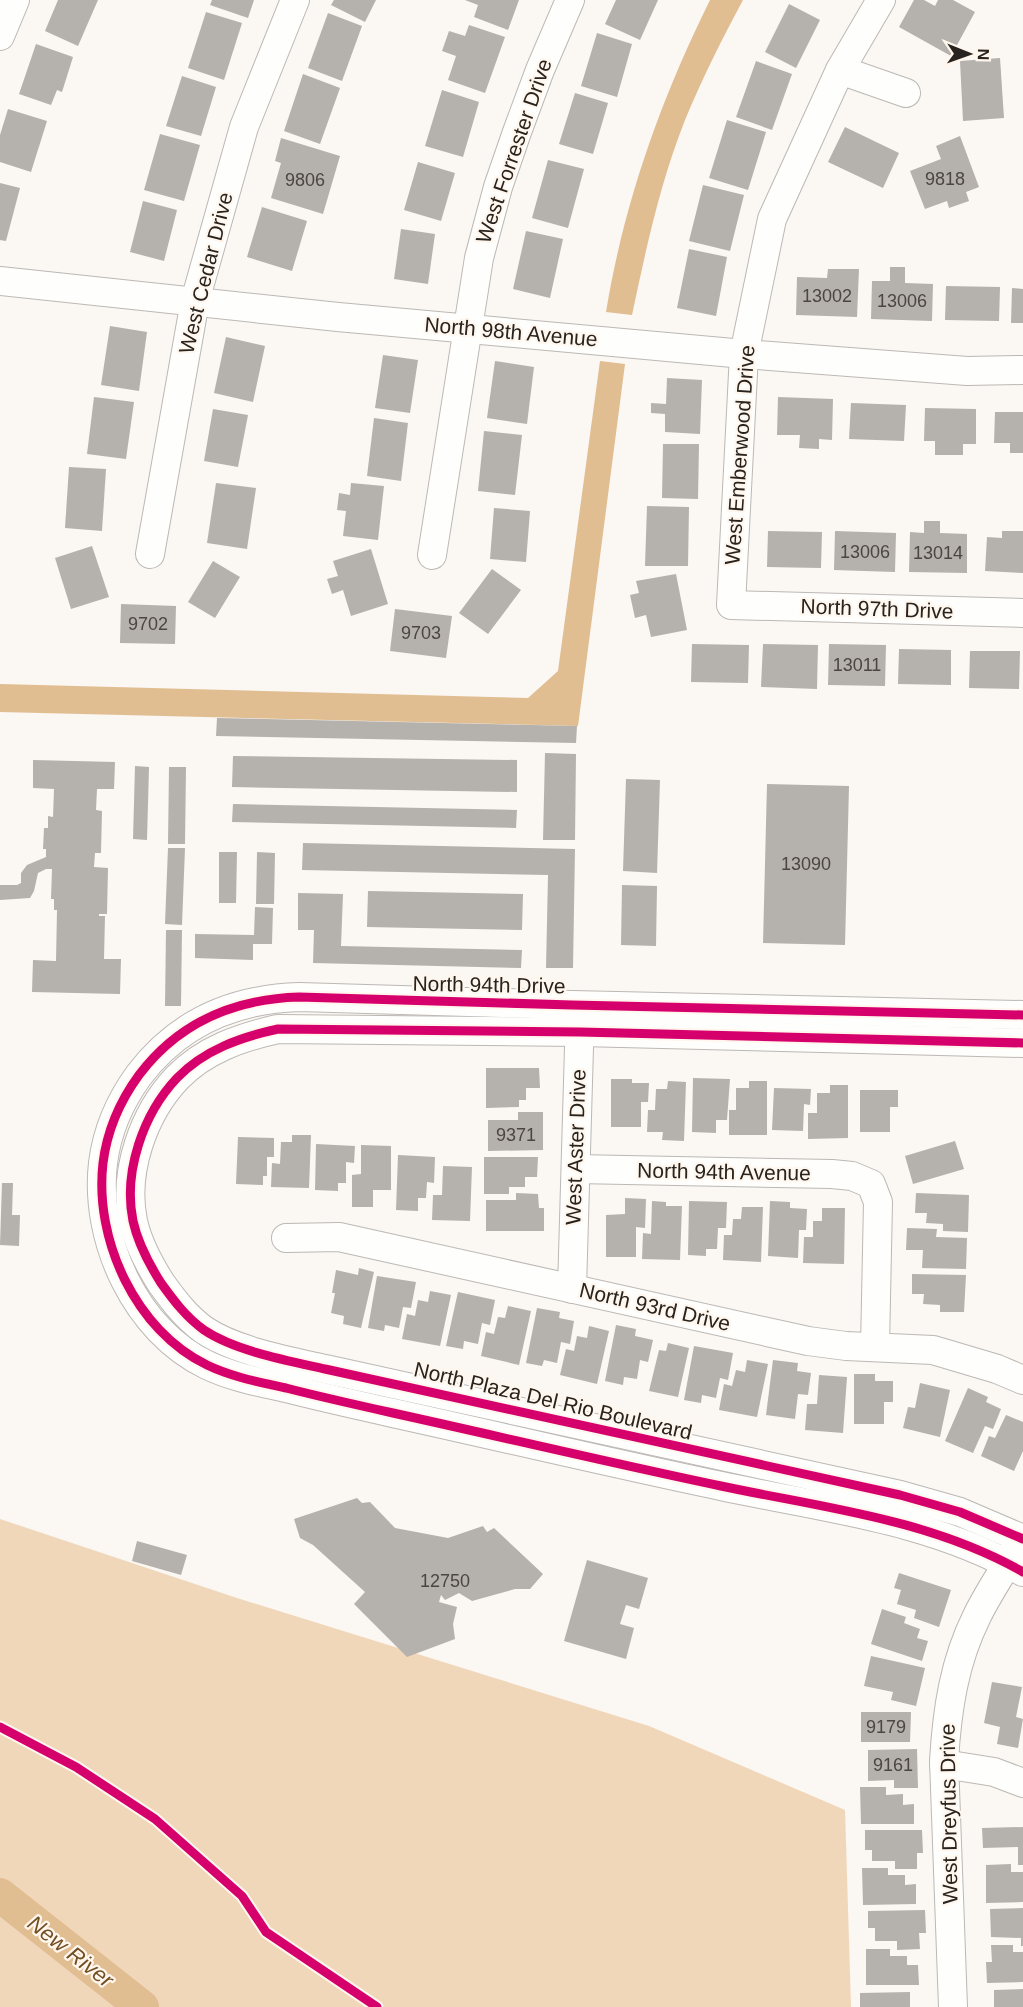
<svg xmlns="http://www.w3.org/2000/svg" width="1023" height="2007" font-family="Helvetica,sans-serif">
  <rect width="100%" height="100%" fill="#fbf7f2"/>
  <polygon fill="#f0d7ba" points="0,1519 237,1598 649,1726 845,1810 851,2007 0,2007"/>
  <g fill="#e1bd92">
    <path d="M710,0H743C722,39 702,79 685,120C660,183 646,249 632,315L606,312C624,202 661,99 710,0Z"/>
    <polygon points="600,361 625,364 578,726 0,712 0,684 528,698 558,671"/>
  </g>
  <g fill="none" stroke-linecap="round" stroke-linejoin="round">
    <polyline stroke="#e1bd92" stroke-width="34" points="0,1895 142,2007"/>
  </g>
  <g fill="#b5b1ac">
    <polygon points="58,0 98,0 78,46 45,31"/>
    <polygon points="212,0 254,0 248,18 210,5"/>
    <polygon points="334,0 376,0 365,22 331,5"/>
    <polygon points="465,0 519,0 508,30 474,17 478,5"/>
    <polygon points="616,0 658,0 640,40 605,24"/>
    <polygon points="914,0 924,0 935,6 938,0 953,0 975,12 951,56 899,27"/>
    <polygon points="789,4 820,20 796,68 765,52"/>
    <polygon points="206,12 242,23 224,80 188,68"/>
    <polygon points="328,13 362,26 342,81 308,68"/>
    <polygon points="469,25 505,37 485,93 448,80 456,56 442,51 449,31 465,36"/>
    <polygon points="597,33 632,44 617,97 581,86"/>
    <polygon points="36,44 73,57 62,92 57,90 51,105 19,94"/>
    <polygon points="1000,58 1004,118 963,121 960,61"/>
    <polygon points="756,61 792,74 772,130 736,117"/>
    <polygon points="303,74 340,88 320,144 284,131"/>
    <polygon points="182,76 216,87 201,136 166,126"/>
    <polygon points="442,90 479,102 463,157 425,146"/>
    <polygon points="575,93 608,103 593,154 559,144"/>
    <polygon points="8,109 47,121 31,172 0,162 0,135"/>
    <polygon points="727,120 766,132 748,190 709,178"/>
    <polygon points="845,127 899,153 883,188 828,162"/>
    <polygon points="160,134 200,145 184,201 144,190"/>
    <polygon points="960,136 979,187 966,192 969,201 949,208 947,201 925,209 910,171 941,159 936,146"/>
    <polygon points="281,138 340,156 323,214 271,198 281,163 275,161"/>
    <polygon points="548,160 584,169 568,228 532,218"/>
    <polygon points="418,162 455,173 441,221 404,210"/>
    <polygon points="0,183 20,188 6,241 0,240"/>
    <polygon points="703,185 744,195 730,251 689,241"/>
    <polygon points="143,201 177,210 164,261 130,252"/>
    <polygon points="262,207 307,221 292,271 247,257"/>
    <polygon points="401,229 435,234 428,284 394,279"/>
    <polygon points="526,231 563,239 550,298 513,289"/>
    <polygon points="689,249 727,257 716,316 677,308"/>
    <polygon points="890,267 905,267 905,283 933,284 932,321 871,319 872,281 890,281"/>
    <polygon points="828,269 859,269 857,317 796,315 797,277 827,278"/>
    <polygon points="946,286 1000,287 999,321 945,320"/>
    <polygon points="1012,288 1023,289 1023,323 1011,323"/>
    <polygon points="110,326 147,332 139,391 101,385"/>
    <polygon points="226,337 265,346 253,402 214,393"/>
    <polygon points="383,355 418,360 410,413 375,408"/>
    <polygon points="495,361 534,367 527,424 487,418"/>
    <polygon points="667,378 702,380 700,434 665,432 665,414 651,413 651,403 666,404"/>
    <polygon points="94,397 134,402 126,459 87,454"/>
    <polygon points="778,397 833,399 832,440 819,439 819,449 799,448 800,435 777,435"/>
    <polygon points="851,403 906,405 904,441 849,439"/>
    <polygon points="925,408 976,409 976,444 963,444 963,455 935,455 935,441 924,441"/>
    <polygon points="213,409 248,415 238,467 204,461"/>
    <polygon points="995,412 1023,412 1023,453 1010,453 1010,443 994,443"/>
    <polygon points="374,418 408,423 401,481 367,476"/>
    <polygon points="484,431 522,435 515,495 478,491"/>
    <polygon points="663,444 699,444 698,499 662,498"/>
    <polygon points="69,467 106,469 102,531 65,528"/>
    <polygon points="216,483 256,488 247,549 207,543"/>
    <polygon points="351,483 384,486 378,540 343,536 346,511 337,510 339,493 350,495"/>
    <polygon points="647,506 689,507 688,566 645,566"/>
    <polygon points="494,508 530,511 526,562 490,559"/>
    <polygon points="924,521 940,521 940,533 967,534 967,573 909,572 910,532 924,533"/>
    <polygon points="768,531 822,532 821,568 767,567"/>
    <polygon points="835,531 896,533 895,572 834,570"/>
    <polygon points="1002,531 1023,531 1023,573 985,571 987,537 1002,538"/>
    <polygon points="92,546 109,597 71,609 55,558"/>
    <polygon points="371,549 388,604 351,616 343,590 332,594 327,579 338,576 333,561"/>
    <polygon points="213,561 240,577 215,618 188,602"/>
    <polygon points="492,569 521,590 488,634 459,613"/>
    <polygon points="676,574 687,630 651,637 646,615 635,618 630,595 639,593 636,581"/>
    <polygon points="121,604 176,606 175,644 120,643"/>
    <polygon points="395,609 452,616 446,658 390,651"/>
    <polygon points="692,644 749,645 748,683 691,682"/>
    <polygon points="763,644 818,645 817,689 761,687"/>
    <polygon points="829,644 886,645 885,686 828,685"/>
    <polygon points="899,649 951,650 951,685 898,684"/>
    <polygon points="970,651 1020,651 1019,689 969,688"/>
    <polygon points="217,718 577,726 576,743 216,736"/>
    <polygon points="545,753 576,754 575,840 543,840"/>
    <polygon points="233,756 517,760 517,792 232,787"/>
    <polygon points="33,760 115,762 114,789 97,789 96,810 102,811 101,853 95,853 94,867 108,868 107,914 99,914 99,916 105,916 104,959 121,959 120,994 32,992 33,960 56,961 57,910 54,910 54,899 51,899 52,869 46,869 38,873 34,891 30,898 0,900 0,885 17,885 21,883 21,873 27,865 46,857 46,849 43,849 44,828 48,828 48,816 53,817 54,789 33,788"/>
    <polygon points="135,766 149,767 147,840 133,839"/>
    <polygon points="169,767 186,767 185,844 168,844"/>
    <polygon points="626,779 660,780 657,873 623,871"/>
    <polygon points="767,784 849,786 845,945 763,943"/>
    <polygon points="233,804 517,810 516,828 232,822"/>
    <polygon points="303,843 575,849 573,968 546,968 548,875 302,870"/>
    <polygon points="168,848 185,848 182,925 165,924"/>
    <polygon points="219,852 237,852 236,903 219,903"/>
    <polygon points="257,852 275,853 274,904 256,904"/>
    <polygon points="622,885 657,886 656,946 621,945"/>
    <polygon points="368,891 523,894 522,930 367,927"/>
    <polygon points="298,893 343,894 341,946 522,950 521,968 313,963 314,930 298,930"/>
    <polygon points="255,907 273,908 272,944 253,944 253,960 195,958 195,934 254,935"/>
    <polygon points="166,930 182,930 181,1006 165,1006"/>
    <polygon points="486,1068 539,1068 540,1088 526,1088 526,1100 519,1100 519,1107 486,1108"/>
    <polygon points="693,1078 730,1079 727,1120 716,1120 716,1133 692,1132"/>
    <polygon points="611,1079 632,1079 632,1083 649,1083 648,1102 641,1102 641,1127 611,1127"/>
    <polygon points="668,1081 686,1082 684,1141 662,1140 663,1132 647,1132 648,1110 655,1110 656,1089 667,1089"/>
    <polygon points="749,1081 767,1081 767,1135 729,1135 729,1110 736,1110 736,1088 749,1088"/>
    <polygon points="830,1085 848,1085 848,1138 808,1139 808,1113 817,1113 817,1093 830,1093"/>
    <polygon points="774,1088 811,1089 810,1105 804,1104 803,1131 772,1130"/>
    <polygon points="860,1090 898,1090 898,1107 890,1107 890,1132 860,1132"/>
    <polygon points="518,1112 543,1112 543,1150 488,1151 488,1120 518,1120"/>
    <polygon points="292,1135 311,1135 309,1188 271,1187 272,1163 280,1164 281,1142 292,1142"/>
    <polygon points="238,1137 274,1138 274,1157 267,1157 267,1176 263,1176 263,1185 236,1184"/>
    <polygon points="955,1141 964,1169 913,1184 905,1156"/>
    <polygon points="316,1144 355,1146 354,1163 346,1162 346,1183 338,1183 338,1191 315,1190"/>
    <polygon points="361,1145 391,1146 391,1190 373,1190 373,1207 352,1207 352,1175 361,1174"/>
    <polygon points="398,1155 435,1157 434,1183 427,1182 426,1198 418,1198 418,1211 396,1210"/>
    <polygon points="484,1157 538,1157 537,1177 525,1177 525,1187 509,1187 509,1194 484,1194"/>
    <polygon points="443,1166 472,1167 470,1221 432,1220 433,1195 442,1195"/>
    <polygon points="2,1183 13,1183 12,1215 20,1215 19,1246 0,1245"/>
    <polygon points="516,1193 538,1194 539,1208 544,1208 544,1231 486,1231 486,1200 516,1200"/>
    <polygon points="916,1193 969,1195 968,1232 943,1231 943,1224 926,1223 927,1213 915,1213"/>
    <polygon points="625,1198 646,1199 645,1228 636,1227 636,1257 606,1257 606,1215 625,1214"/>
    <polygon points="652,1201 666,1202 666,1206 682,1206 680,1260 642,1259 643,1233 651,1234"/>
    <polygon points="689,1201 727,1202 726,1228 718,1228 717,1249 706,1249 706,1256 688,1255"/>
    <polygon points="770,1201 790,1202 790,1208 807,1209 806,1230 799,1230 798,1258 768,1256"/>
    <polygon points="742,1207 763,1207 761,1262 723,1260 724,1235 732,1235 733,1219 741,1219"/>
    <polygon points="822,1208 845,1208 844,1264 803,1263 804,1237 813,1237 813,1221 822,1221"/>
    <polygon points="907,1228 937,1229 936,1237 967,1238 966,1269 922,1268 923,1250 906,1250"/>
    <polygon points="359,1268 374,1272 361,1328 343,1324 344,1316 331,1313 335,1293 332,1293 336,1270 358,1275"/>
    <polygon points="912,1274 966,1275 964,1312 940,1312 940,1305 923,1304 924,1294 912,1294"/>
    <polygon points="377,1276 416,1282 411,1308 403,1307 399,1328 385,1325 384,1331 368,1328"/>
    <polygon points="430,1291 451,1295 440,1346 402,1339 407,1314 415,1316 418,1300 428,1302"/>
    <polygon points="458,1292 495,1300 490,1325 482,1323 478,1344 464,1341 463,1349 446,1346"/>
    <polygon points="508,1306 531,1311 519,1365 481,1356 486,1332 494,1334 498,1317 505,1318"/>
    <polygon points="537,1308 560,1312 559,1318 574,1321 570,1344 561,1342 557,1363 544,1360 542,1366 526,1363"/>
    <polygon points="616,1325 636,1329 635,1336 653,1340 648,1362 640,1360 637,1379 624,1377 623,1385 605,1381"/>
    <polygon points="589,1326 609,1331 597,1384 560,1375 566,1349 574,1351 577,1336 587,1338"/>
    <polygon points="668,1343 689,1348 678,1397 649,1391 659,1350 666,1351"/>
    <polygon points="694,1346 733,1353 728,1380 720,1378 716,1398 702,1395 701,1403 684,1400"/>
    <polygon points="747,1360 768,1364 757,1417 719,1410 724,1384 732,1386 736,1370 745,1372"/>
    <polygon points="773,1360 798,1363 797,1371 811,1373 808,1395 798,1394 795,1419 766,1415"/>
    <polygon points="854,1374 875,1374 875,1381 893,1381 893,1402 884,1402 884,1424 854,1424"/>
    <polygon points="819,1375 847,1377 843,1433 805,1430 807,1404 817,1404"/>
    <polygon points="920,1383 950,1390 940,1437 903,1428 908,1407 915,1408"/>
    <polygon points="968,1388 988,1397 986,1402 1001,1409 993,1429 985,1426 973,1453 945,1441"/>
    <polygon points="1006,1415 1023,1422 1023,1451 1014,1471 981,1456 989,1436 995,1438"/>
    <polygon points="357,1498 362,1503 370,1502 395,1528 448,1538 483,1526 487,1532 494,1528 543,1574 530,1589 515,1589 472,1601 459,1593 445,1600 441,1595 439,1602 457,1607 453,1624 455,1639 407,1657 354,1604 365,1592 313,1545 300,1538 294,1519"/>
    <polygon points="137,1541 187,1555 181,1575 132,1561"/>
    <polygon points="587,1560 648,1578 639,1609 626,1605 620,1624 634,1628 626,1659 564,1641"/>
    <polygon points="899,1573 951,1590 939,1627 914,1618 916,1610 897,1604 901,1590 894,1588"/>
    <polygon points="882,1609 906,1617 904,1623 920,1629 917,1638 928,1641 922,1661 871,1644"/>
    <polygon points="871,1656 925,1668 916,1706 891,1700 893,1692 864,1686"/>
    <polygon points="992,1682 1022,1687 1016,1717 1023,1719 1018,1748 997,1744 1000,1727 984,1723"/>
    <polygon points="861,1712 911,1712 910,1742 861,1742"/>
    <polygon points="917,1749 918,1788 894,1788 894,1780 868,1781 868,1750"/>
    <polygon points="860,1787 886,1787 886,1795 903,1794 903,1805 914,1804 914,1824 861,1824"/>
    <polygon points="1023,1827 1023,1865 1018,1865 1018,1847 983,1848 982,1828"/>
    <polygon points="865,1830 922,1830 923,1853 917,1853 917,1869 895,1869 895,1861 872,1861 872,1850 865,1850"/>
    <polygon points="1011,1864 1011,1872 1023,1872 1023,1902 986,1903 986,1865"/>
    <polygon points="862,1868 888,1868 888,1875 905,1875 905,1885 916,1884 916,1904 863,1905"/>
    <polygon points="1023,1908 1023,1946 1021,1946 1021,1938 991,1937 990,1909"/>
    <polygon points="925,1910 926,1933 919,1933 920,1949 897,1950 897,1941 875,1941 875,1928 868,1928 868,1911"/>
    <polygon points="991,1945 1013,1945 1013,1952 1023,1952 1023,1982 987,1983 986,1962 992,1962"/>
    <polygon points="866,1949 890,1949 890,1956 907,1956 907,1965 918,1965 919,1985 866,1985"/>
    <polygon points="1023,1989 1023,2007 994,2007 994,1990"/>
    <polygon points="910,1992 910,2007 860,2007 860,1993"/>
  </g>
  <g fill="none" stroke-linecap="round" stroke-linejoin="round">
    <defs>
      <g id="minor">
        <polyline points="881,0 840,70 772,219 744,354 731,605 1023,613"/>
        <polyline points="0,36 15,0"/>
        <polyline points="840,70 906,93"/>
        <polyline points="0,281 338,317 744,354 967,371 1023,370"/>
        <polyline points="150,554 195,301 244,127 295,0"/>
        <polyline points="432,555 479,258 498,187 517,132 540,70 570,0"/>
        <path d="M1023,1015L572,1005L299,997C235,999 179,1022 139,1075C120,1101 107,1131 103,1163C94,1240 136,1331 207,1365C232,1377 259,1382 286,1388C321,1397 357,1405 393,1413C502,1437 611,1463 721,1486C824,1508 930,1519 1023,1572"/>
        <path d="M1023,1043L580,1032L278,1029C241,1037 204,1050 177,1078C143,1114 123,1172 133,1221C138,1244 149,1264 161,1283C174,1301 186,1317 204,1330C235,1351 289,1361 325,1369L900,1495L960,1512L1023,1539"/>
        <polyline points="576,1169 832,1174 852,1176 871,1184 878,1202 875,1347"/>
        <polyline points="286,1238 339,1237 808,1341 846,1346 933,1350 997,1369 1023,1380"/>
        <polyline points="572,1289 580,1013"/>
        <polyline points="944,1764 994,1772 1023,1783"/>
        <path d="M953,2007L944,1761C947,1710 954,1662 977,1616C988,1593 1004,1571 1016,1547"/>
      </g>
    </defs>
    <use href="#minor" stroke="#bcb8b4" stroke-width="30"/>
    <use href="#minor" stroke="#fefefd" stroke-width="28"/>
    <defs>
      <g id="cycleway">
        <path d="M1023,1015L572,1005L299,997C235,999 179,1022 139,1075C120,1101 107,1131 103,1163C94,1240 136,1331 207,1365C232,1377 259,1382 286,1388C321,1397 357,1405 393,1413C502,1437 611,1463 721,1486C824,1508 930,1519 1023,1572"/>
        <path d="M1023,1043L580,1032L278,1029C241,1037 204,1050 177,1078C143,1114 123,1172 133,1221C138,1244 149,1264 161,1283C174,1301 186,1317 204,1330C235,1351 289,1361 325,1369L900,1495L960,1512L1023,1539"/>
        <polyline points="0,1727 76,1767 155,1819 242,1896 266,1932 377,2007"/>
      </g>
    </defs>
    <use href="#cycleway" stroke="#fff7ee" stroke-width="13"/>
    <use href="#cycleway" stroke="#d6006c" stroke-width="9"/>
  </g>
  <g text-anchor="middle" stroke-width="4.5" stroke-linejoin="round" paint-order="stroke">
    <g font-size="18" fill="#4b4642">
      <text x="945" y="185">9818</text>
      <text x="305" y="186">9806</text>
      <text x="827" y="302">13002</text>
      <text x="902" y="307">13006</text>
      <text x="865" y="558">13006</text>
      <text x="938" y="559">13014</text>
      <text x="148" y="630">9702</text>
      <text x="421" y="639">9703</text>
      <text x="857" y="671">13011</text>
      <text x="806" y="870">13090</text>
      <text x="516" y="1141">9371</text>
      <text x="445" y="1587">12750</text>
      <text x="886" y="1733">9179</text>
      <text x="893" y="1771">9161</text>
    </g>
    <g font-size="21" fill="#28231e" stroke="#fff7ee">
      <text transform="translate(514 151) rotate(-71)" y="7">West Forrester Drive</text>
      <text transform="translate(206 273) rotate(-76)" y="7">West Cedar Drive</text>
      <text transform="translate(511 332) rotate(5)" y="7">North 98th Avenue</text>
      <text transform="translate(740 455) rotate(-86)" y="7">West Emberwood Drive</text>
      <text transform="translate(877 609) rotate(2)" y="7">North 97th Drive</text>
      <text transform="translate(489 985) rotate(1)" y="7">North 94th Drive</text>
      <text transform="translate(576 1147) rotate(-88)" y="7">West Aster Drive</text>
      <text transform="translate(724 1172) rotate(1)" y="7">North 94th Avenue</text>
      <text transform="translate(655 1307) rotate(13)" y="7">North 93rd Drive</text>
      <text transform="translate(553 1401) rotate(13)" y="7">North Plaza Del Rio Boulevard</text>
      <text transform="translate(949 1814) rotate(-91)" y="7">West Dreyfus Drive</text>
    </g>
    <g font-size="22" font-style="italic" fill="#724e23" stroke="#fff7ee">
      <text transform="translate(71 1951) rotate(38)" y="8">New River</text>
    </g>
  </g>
  <g transform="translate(969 54) rotate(91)" stroke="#fff7ee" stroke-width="4.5" paint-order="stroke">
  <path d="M0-4.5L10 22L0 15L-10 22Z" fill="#28231e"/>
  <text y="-9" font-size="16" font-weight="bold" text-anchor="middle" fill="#28231e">N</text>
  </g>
</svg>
